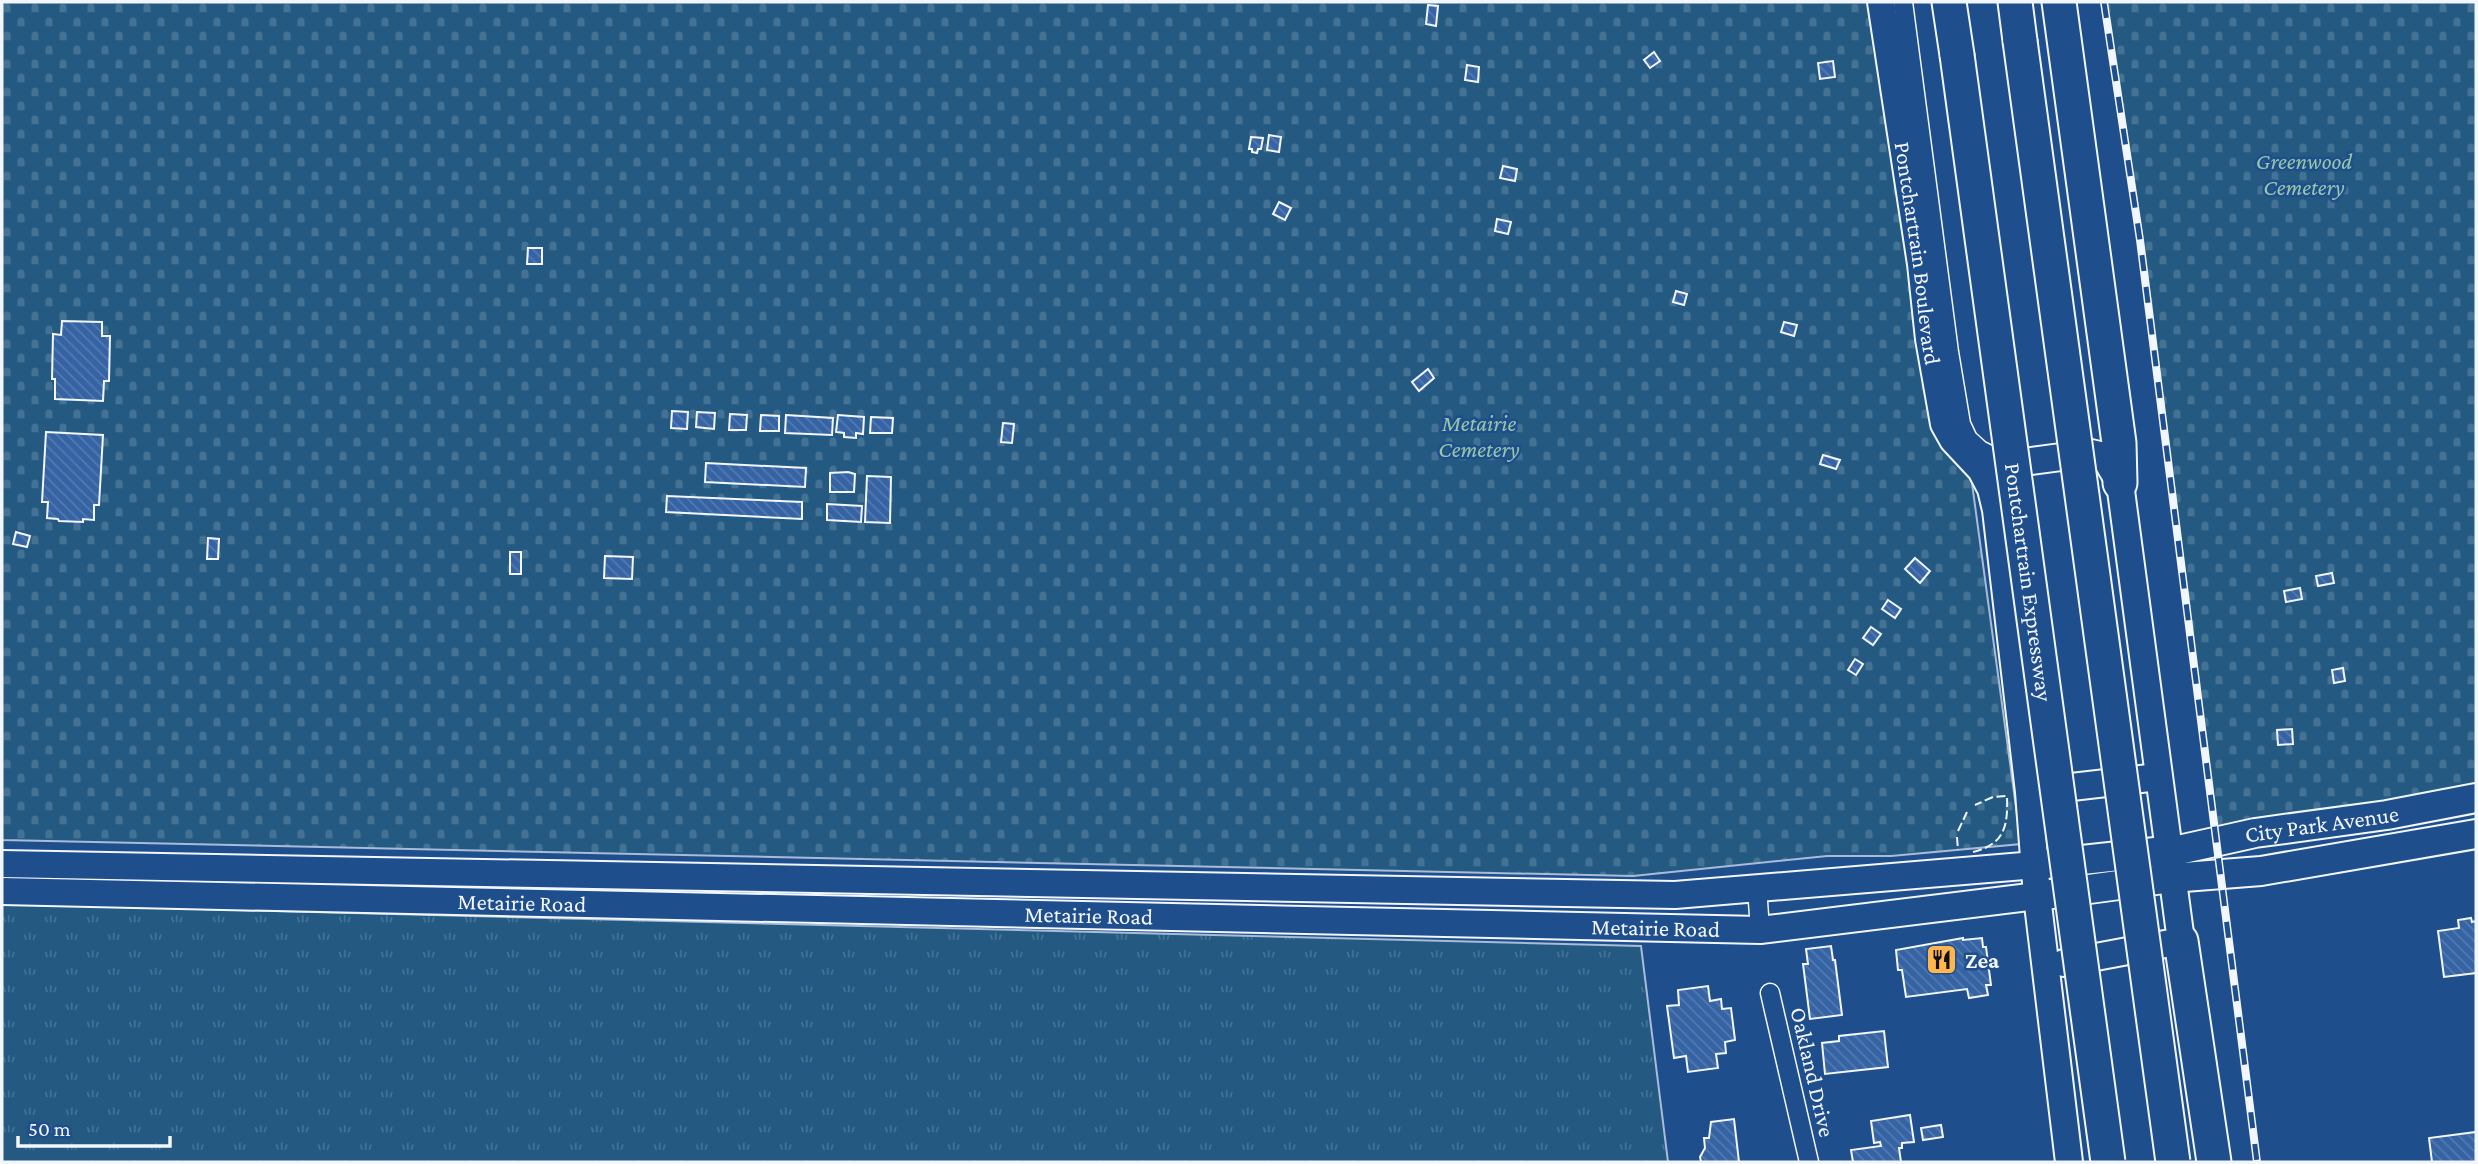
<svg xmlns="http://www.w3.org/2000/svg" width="2478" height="1164" font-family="'Crimson Pro',serif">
  <defs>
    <pattern id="grass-tufts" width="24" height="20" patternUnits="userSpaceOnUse" patternTransform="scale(1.75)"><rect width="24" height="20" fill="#245a82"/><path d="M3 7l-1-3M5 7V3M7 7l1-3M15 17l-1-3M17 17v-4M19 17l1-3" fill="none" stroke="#447295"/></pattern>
    <pattern id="cemetery-stones" width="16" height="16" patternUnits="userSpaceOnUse" patternTransform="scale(1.75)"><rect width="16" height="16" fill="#245a82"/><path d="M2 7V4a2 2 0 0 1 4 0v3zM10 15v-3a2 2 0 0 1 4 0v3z" fill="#447295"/></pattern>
    <pattern id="building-back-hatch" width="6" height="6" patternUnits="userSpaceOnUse" patternTransform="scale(1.75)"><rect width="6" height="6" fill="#3563a3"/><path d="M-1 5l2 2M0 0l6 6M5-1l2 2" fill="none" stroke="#537ab1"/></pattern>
  </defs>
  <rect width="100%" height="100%" fill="#1f4e8c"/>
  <polygon fill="url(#grass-tufts)" stroke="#a8bbd7" stroke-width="2" points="2,904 1641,946 1668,1162 2,1162"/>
  <g fill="url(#cemetery-stones)" stroke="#a8bbd7" stroke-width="2">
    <polygon points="2,2 1869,2 1971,476 2021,844 1891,856 1827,856 1633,876 2,840"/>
    <path d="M2104,2H2476V798L2215,840C2182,560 2146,280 2104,2Z"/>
  </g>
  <g fill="url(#building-back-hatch)" stroke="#f2f6ff" stroke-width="2">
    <polygon points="1428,5 1438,6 1436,26 1426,24"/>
    <polygon points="1654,52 1660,61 1650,68 1644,60"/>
    <polygon points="1833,61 1835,77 1820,79 1818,63"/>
    <polygon points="1467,65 1479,67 1478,82 1465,80"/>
    <polygon points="1269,135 1281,137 1279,152 1267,150"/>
    <polygon points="1251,137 1263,138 1261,149 1258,149 1257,153 1252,152 1252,149 1249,149"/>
    <polygon points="1503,166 1517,169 1515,181 1500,178"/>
    <polygon points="1279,202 1291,208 1285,220 1273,214"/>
    <polygon points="1497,219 1511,222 1508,234 1495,231"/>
    <polygon points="528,248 542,248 542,264 527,264"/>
    <polygon points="1676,291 1687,294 1684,305 1673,302"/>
    <polygon points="62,321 102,322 102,336 110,336 109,381 104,381 103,401 55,399 55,379 52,379 53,334 61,335"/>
    <polygon points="1784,322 1797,325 1794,336 1781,332"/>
    <polygon points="1428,369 1434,378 1419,391 1412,382"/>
    <polygon points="672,411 688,412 687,429 671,428"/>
    <polygon points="697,412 715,413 714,429 696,427"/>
    <polygon points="730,414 747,415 746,430 729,430"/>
    <polygon points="761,415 779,416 779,431 760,431"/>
    <polygon points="786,415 833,418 832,435 785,433"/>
    <polygon points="838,415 864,417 863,434 856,433 856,438 844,437 844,433 836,432"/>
    <polygon points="871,417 893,418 892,433 870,433"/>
    <polygon points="1003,423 1014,424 1012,443 1001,442"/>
    <polygon points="46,432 103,435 99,505 94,505 94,520 83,519 83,522 59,521 58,519 47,518 48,502 42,502"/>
    <polygon points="1823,455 1840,460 1836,469 1820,464"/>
    <polygon points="706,463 806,468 805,487 705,482"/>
    <polygon points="848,472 855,474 854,492 830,492 830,473"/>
    <polygon points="867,476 891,477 890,523 865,522"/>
    <polygon points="667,496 802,502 802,519 666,512"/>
    <polygon points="827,504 862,506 861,522 827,520"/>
    <polygon points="16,532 30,536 27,547 13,544"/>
    <polygon points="208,538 219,539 218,559 207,559"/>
    <rect x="510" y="552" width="11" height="22"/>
    <polygon points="605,556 633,557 632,579 604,578"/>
    <polygon points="1915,558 1930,571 1920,583 1905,569"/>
    <polygon points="2332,573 2334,583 2318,586 2316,576"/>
    <polygon points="2300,588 2302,599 2286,602 2284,591"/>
    <polygon points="1888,600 1901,609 1895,618 1882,609"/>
    <polygon points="1871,627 1881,634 1873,645 1863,638"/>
    <polygon points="1855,659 1863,664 1856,675 1848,670"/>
    <polygon points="2343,668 2345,681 2334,683 2332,670"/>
    <polygon points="2292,729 2293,744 2278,745 2277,730"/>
    <polygon points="2471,918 2472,922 2476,921 2476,973 2444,977 2438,931 2459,928 2458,920"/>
    <polygon points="1963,938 1963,940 1982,938 1983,947 1986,947 1991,985 1986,985 1988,995 1969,998 1967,989 1906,997 1902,970 1898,970 1896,950"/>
    <polygon points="1831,946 1833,960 1835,960 1842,1015 1810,1019 1803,964 1808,964 1806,949"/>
    <polygon points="1708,986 1710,1001 1721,999 1722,1009 1731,1008 1735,1040 1725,1042 1726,1053 1716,1054 1718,1068 1688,1072 1686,1056 1674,1058 1667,1006 1679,1005 1678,990"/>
    <polygon points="1884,1031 1888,1067 1825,1074 1822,1043 1839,1041 1839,1036"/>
    <polygon points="1910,1115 1914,1142 1902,1143 1902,1148 1899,1148 1901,1162 1853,1162 1851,1150 1881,1146 1880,1142 1874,1143 1871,1121"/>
    <polygon points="1734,1119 1739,1162 1701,1162 1700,1157 1705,1148 1704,1138 1709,1138 1711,1122"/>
    <polygon points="1941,1125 1943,1137 1923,1140 1921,1128"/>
    <polygon points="2476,1132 2476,1162 2432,1162 2429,1138"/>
  </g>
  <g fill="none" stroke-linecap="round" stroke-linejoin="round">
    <defs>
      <g id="street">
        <polyline points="1903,2 1949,352 1961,424 1968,439 1980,450 2008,464"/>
        <polyline points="1757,887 1760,930"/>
        <polyline points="1770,993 1809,1162"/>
      </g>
      <g id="secondary">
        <path id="s1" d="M1881,2L1921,264L1929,339L1944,424L1953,440L1981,470L1991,489L1996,510L2029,792L2037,896L2069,1162"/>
        <polyline points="1999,472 2008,464 2091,453 2104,456 2120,483 2181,941 2064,963"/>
        <polyline points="2037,791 2158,777"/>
        <polyline points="2,864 1675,895 2036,865"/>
        <path id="s2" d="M2,891L1760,930L2037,896"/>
      </g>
      <g id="primary">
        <path id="s3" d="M2036,865L2183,849L2255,833L2387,815L2476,798"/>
        <polyline points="2037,896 2171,878 2261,871 2476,834"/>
      </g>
      <g id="highway">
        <polyline points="1949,2 1957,55"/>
        <polyline points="2015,2 2020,41"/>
        <polyline points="2059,2 2119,443 2120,483"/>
        <polyline points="2181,941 2214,1162"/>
      </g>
    </defs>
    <use href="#street" stroke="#f2f6ff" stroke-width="21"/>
    <use href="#secondary" stroke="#f2f6ff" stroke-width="30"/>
    <use href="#primary" stroke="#f2f6ff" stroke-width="32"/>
    <use href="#highway" stroke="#f2f6ff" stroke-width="37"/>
    <use href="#street" stroke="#1f4e8c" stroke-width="18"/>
    <use href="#secondary" stroke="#1f4e8c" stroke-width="26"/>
    <use href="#primary" stroke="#1f4e8c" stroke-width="28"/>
    <use href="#highway" stroke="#1f4e8c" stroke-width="33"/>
    <defs>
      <polyline id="rail" points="2104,2 2140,240 2257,1162"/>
    </defs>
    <use href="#rail" stroke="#f2f6ff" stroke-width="8"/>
    <use href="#rail" stroke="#1f4e8c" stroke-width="5" stroke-dasharray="16" stroke-linecap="butt"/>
    <defs>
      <g id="highway-bridge">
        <polyline points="2020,41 2173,1162"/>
        <path id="s4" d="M1957,55L2108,1162"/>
      </g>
    </defs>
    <use href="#highway-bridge" stroke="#f2f6ff" stroke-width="37" stroke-linecap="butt"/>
    <use href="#highway-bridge" stroke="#1f4e8c" stroke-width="33"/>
    <g stroke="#f2f6ff" stroke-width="2" stroke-dasharray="9 3.5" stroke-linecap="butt">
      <polyline points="1958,831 1967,812"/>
      <polyline points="1957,837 1958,850"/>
      <path d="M1973,852C2005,844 2008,826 2007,796L1993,797L1975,805"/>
    </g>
  </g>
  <defs>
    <symbol id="restaurant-square" viewBox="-11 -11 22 22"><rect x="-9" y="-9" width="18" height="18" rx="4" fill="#ffb74d" stroke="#1f4e8c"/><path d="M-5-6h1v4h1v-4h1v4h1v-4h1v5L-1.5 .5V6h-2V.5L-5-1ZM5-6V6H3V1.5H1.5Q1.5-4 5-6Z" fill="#111"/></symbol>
  </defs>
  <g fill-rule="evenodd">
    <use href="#restaurant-square" x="1924" y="942" width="35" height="35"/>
  </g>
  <g text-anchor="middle" stroke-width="5" stroke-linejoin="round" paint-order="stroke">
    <g font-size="23" font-style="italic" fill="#97c8a6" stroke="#1f4e8c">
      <text x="2304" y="169">Greenwood<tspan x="2304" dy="26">Cemetery</tspan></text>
      <text x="1479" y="431">Metairie<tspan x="1479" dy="26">Cemetery</tspan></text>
    </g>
    <g font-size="23" fill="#f2f6ff" stroke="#1f4e8c">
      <text dy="8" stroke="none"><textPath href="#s1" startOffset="254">Pontchartrain Boulevard</textPath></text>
      <text dy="8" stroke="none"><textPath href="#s4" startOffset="532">Pontchartrain Expressway</textPath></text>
      <text dy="8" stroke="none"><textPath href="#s3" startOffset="289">City Park Avenue</textPath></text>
      <text dy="8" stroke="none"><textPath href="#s2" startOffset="520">Metairie Road</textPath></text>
      <text dy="8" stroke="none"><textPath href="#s2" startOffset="1087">Metairie Road</textPath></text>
      <text dy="8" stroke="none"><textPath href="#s2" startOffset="1654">Metairie Road</textPath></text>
      <text transform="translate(1813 1072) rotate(77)" y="8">Oakland Drive</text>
    </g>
    <g font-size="23" font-weight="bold" fill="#f2f6ff" stroke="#1f4e8c" text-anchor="start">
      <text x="1965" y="968">Zea</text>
    </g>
  </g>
  <rect width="2478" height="1164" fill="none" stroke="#f2f6ff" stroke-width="7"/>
  <path d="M18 1136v10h152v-10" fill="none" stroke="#f2f6ff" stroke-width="3.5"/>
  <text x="28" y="1136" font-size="21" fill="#f2f6ff" stroke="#1f4e8c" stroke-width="5" paint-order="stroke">50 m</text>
</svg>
